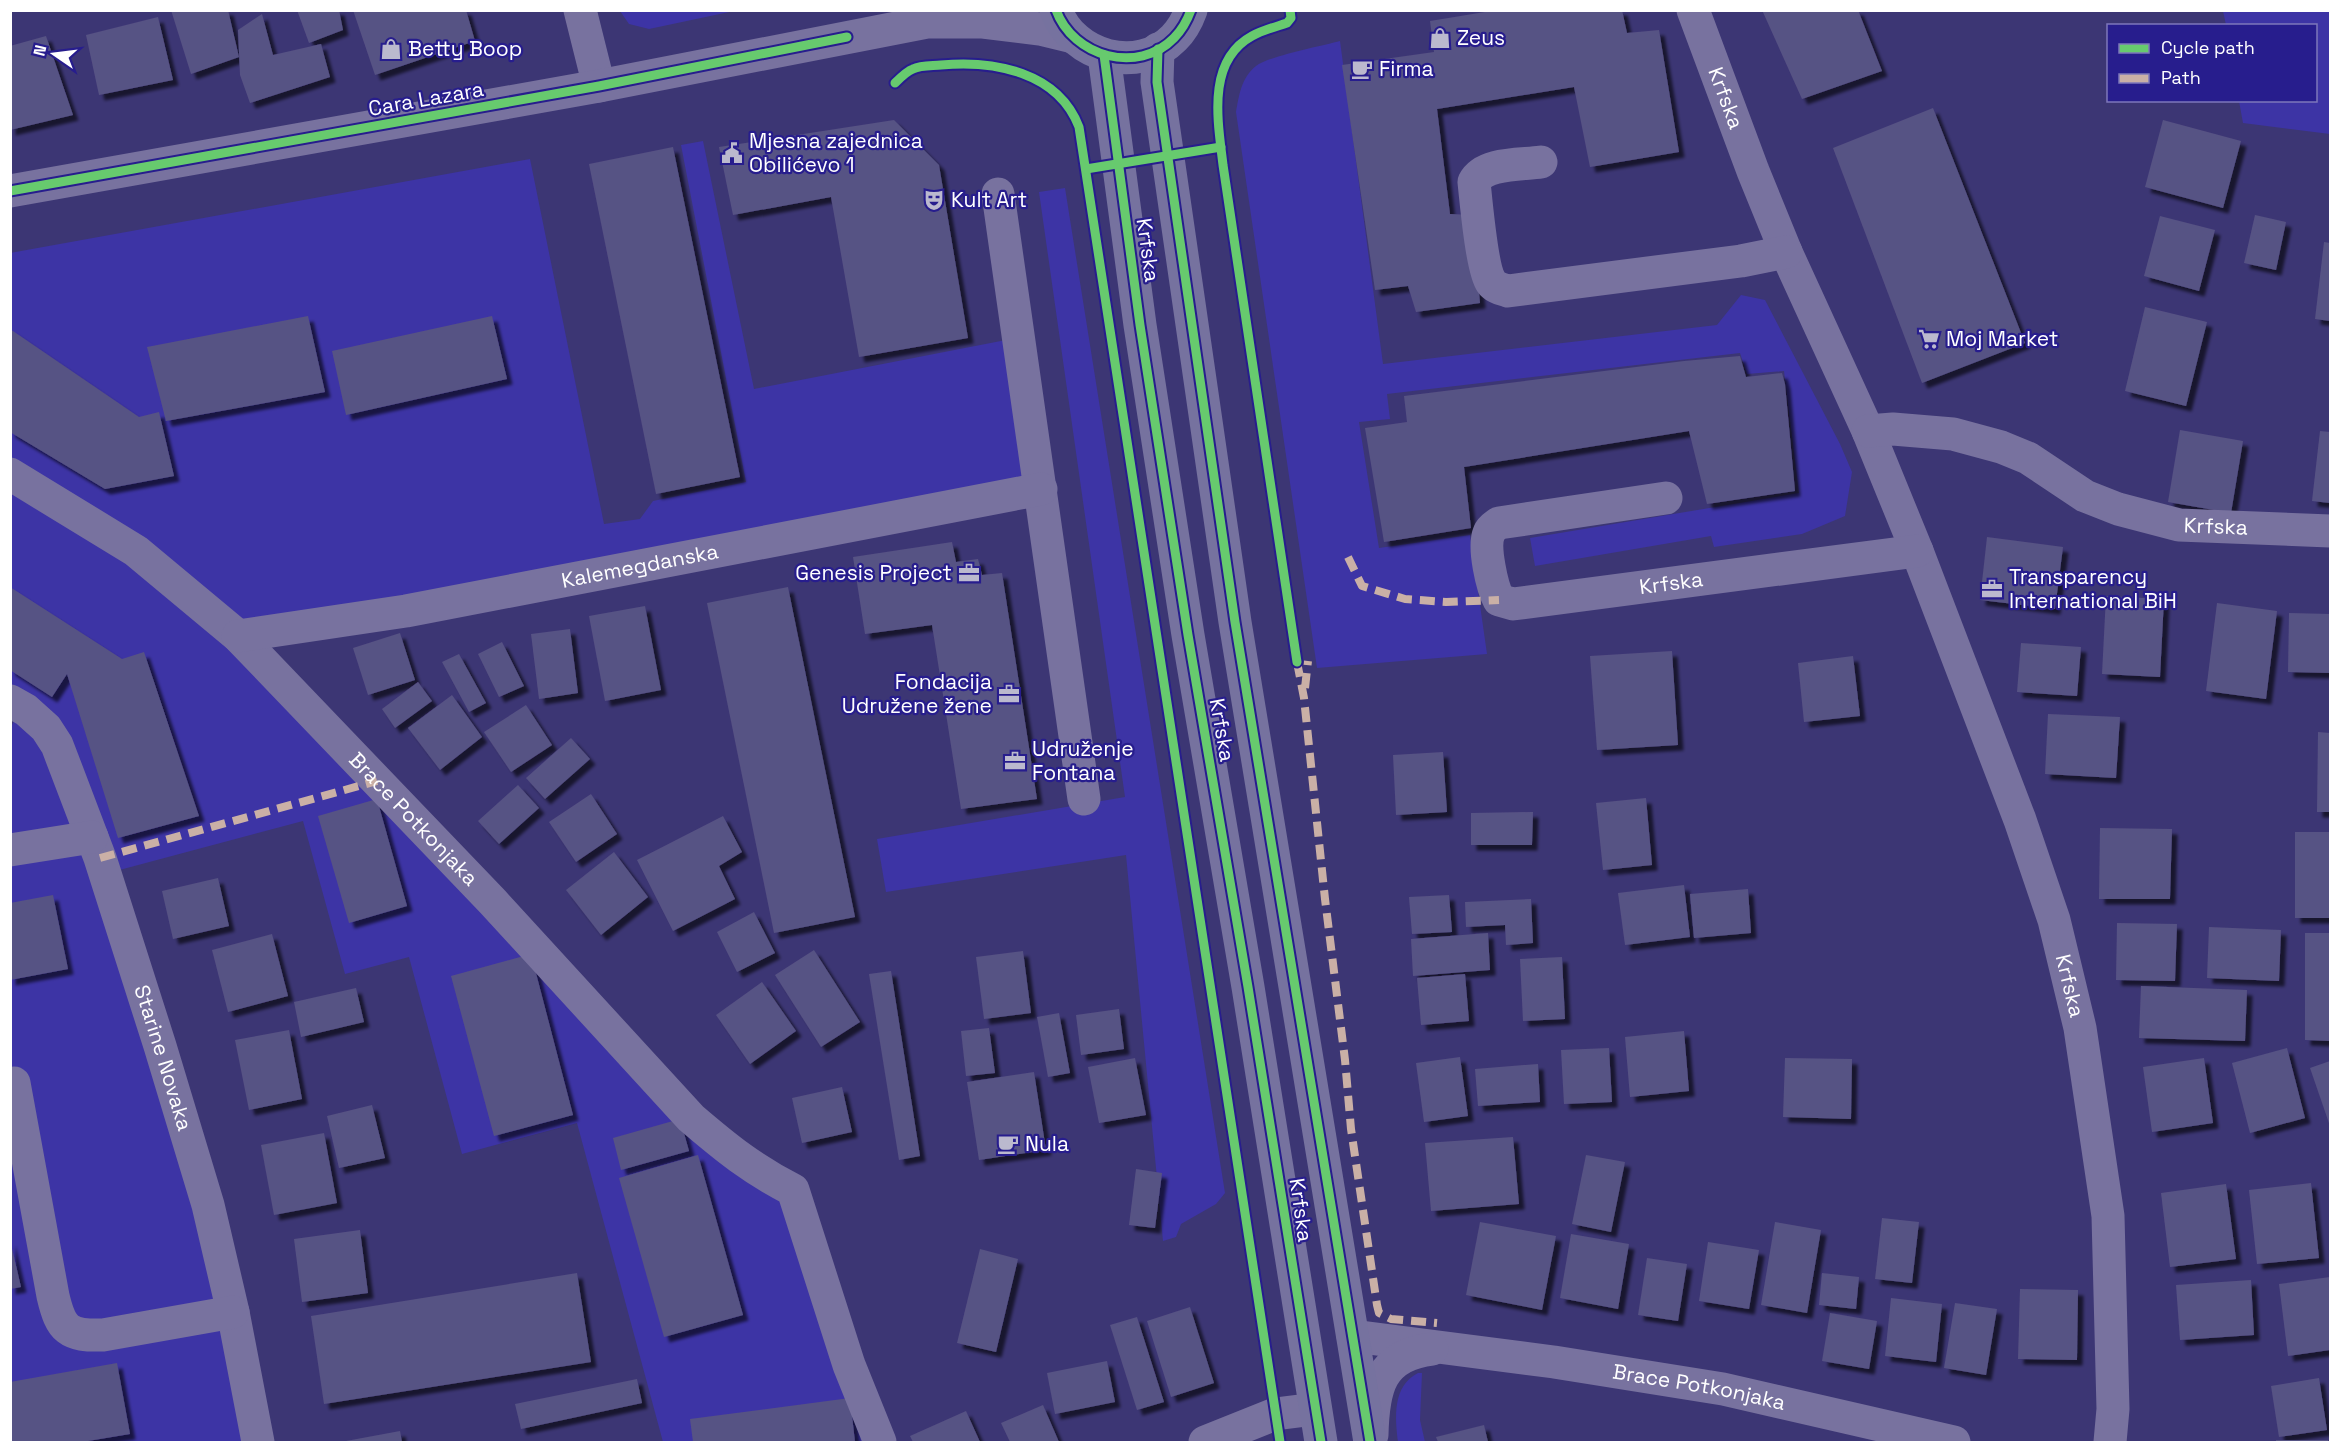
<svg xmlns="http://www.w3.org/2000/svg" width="2341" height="1453" font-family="'Space Grotesk',sans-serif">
  <defs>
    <filter id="shadow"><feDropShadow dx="5.5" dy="5.5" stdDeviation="1.5" flood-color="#0009"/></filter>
  </defs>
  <rect width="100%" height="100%" fill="#3c3674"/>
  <g fill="#3d34a5">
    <polygon points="620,11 734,11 649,29 629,24"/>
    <polygon points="2223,11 2330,11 2330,134 2243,123 2239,101 2316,100 2316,26 2226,25"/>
    <path d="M1340,41L1383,364L1717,325L1741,295L1765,300L1840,444L1852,472L1845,516L1802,534L1714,547L1711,536L1535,566L1530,538L1799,493L1784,371L1747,374L1740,353L1387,394L1390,419L1359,422L1379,548L1470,535L1487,654L1317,668L1236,112C1239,96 1241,78 1256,66C1269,56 1322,46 1340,41Z"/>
    <polygon points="703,141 754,389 1006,340 1024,478 240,628 11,466 10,253 530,159 604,524 640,519 653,501 746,482 681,145"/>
    <polygon points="1065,188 1225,1193 1216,1204 1181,1224 1176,1237 1163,1241 1126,855 886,892 877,839 1125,797 1039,192"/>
    <polygon points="10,489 128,557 228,643 788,1202 869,1442 663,1442 577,1123 462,1154 409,957 345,974 303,821 112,872 11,692"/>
    <polygon points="19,711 42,733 150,1035 252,1442 11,1442 10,729"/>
    <path d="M1418,1373H1422L1420,1420L1425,1442H1398C1395,1418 1392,1386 1418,1373Z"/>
  </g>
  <g fill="#575284" filter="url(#shadow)">
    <polygon points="171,10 228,10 239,57 191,74"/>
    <polygon points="297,10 339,10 343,30 309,43"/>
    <polygon points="353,10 466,10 475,41 375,75"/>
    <polygon points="1497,10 1622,10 1627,33 1659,30 1679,152 1590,167 1574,87 1437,109 1450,214 1472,215 1480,303 1416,312 1408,286 1375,290 1342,65 1434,52 1430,21"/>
    <polygon points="1762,10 1858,10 1882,71 1802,99"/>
    <polygon points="262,14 273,55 321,44 330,77 250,103 240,75 238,30"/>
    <polygon points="158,17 173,80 99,95 86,35"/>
    <polygon points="46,36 73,115 10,130 10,46"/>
    <polygon points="1933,108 2025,343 1922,383 1833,148"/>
    <polygon points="894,120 939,165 968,338 859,357 831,197 733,215 719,147"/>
    <polygon points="2163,120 2241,141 2223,208 2145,187"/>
    <polygon points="673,147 740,477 656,494 589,164"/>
    <polygon points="2255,215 2286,222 2276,270 2244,263"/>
    <polygon points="2160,216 2215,230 2199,291 2144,276"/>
    <polygon points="2324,242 2330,243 2330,321 2315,319"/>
    <polygon points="2145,307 2207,322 2186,406 2125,391"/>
    <polygon points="308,316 325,392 166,421 147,347"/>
    <polygon points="492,316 507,379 346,415 332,351"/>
    <polygon points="10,329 139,417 159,412 174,476 105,489 10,432"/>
    <polygon points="1740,356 1746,377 1782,373 1785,384 1795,491 1707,504 1689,431 1464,467 1471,528 1384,542 1365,428 1407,422 1404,396 1684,361"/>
    <polygon points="2180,430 2243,441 2231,513 2168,502"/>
    <polygon points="2320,431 2330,432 2330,503 2312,501"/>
    <polygon points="1987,537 2063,547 2055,609 1980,600"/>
    <polygon points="952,542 956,562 978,559 982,575 1002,573 1037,799 961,809 932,625 865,634 853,557"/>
    <polygon points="10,587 122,659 144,652 199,816 118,838 67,674 52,697 10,670"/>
    <polygon points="788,587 855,917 774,933 707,603"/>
    <polygon points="2106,596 2164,599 2160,677 2102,674"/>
    <polygon points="2217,603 2277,611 2266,699 2206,691"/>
    <polygon points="645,606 661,690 605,701 589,616"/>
    <polygon points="2289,613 2330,614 2330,673 2288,672"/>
    <polygon points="570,629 578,693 539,699 531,634"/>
    <polygon points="400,633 415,680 368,695 353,648"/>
    <polygon points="502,642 524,686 499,697 478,654"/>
    <polygon points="2021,643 2081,647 2077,696 2017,692"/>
    <polygon points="1672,651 1678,745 1597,750 1590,656"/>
    <polygon points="459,654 486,703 469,712 442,662"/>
    <polygon points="1853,656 1860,716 1804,722 1798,663"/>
    <polygon points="418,682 432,701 395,728 382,709"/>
    <polygon points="452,695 482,737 440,770 408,728"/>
    <polygon points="526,705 552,745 511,772 484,732"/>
    <polygon points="2048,714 2120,717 2116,778 2045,774"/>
    <polygon points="2318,732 2330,733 2330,812 2317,812"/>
    <polygon points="571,738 590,759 545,799 526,778"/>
    <polygon points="1443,752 1447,812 1396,815 1393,755"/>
    <polygon points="518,785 539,808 499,844 478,821"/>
    <polygon points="591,794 617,834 576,862 549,822"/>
    <polygon points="1646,798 1652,865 1603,870 1596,803"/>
    <polygon points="377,799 407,906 349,923 318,816"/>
    <polygon points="1533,812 1532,845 1471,845 1471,813"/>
    <polygon points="723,816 742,852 719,866 735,899 673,931 637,860"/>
    <polygon points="2100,828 2172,829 2170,899 2099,899"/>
    <rect x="2295" y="832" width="35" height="86"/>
    <polygon points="614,852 648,897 601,935 566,890"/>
    <polygon points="218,878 229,926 173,939 162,891"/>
    <polygon points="1684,885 1690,937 1625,945 1618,893"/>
    <polygon points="1748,889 1751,933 1694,938 1690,894"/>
    <polygon points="53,895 68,969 10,980 10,903"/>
    <polygon points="1449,895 1452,932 1412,934 1409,897"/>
    <polygon points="1531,899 1533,943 1506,945 1505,925 1466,927 1465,902"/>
    <polygon points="754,912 775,953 737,972 717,932"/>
    <polygon points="2117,923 2177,924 2175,981 2116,980"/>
    <polygon points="2209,927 2281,930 2279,981 2207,978"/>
    <polygon points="1488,933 1490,970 1413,976 1411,939"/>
    <polygon points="2305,933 2330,933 2330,1041 2305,1040"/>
    <polygon points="272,934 288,996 228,1012 212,950"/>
    <polygon points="814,950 860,1022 821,1047 775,975"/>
    <polygon points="1023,951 1031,1013 984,1019 976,957"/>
    <polygon points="531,954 573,1115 494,1136 451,976"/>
    <polygon points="1562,957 1565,1019 1523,1021 1520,959"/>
    <polygon points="891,971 920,1156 899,1160 869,974"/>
    <polygon points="1465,974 1469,1021 1421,1025 1417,978"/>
    <polygon points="762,982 796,1031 750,1064 716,1015"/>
    <polygon points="2141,986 2247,990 2245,1041 2139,1038"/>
    <polygon points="356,988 364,1022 301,1037 294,1002"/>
    <polygon points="1119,1009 1124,1049 1081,1055 1076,1015"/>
    <polygon points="1059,1013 1070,1073 1048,1077 1037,1017"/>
    <polygon points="989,1028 995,1073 966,1076 961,1031"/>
    <polygon points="289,1030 302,1099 249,1110 235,1040"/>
    <polygon points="1684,1031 1689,1091 1630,1097 1625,1037"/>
    <polygon points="1609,1048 1612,1102 1564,1104 1561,1050"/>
    <polygon points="2287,1048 2305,1118 2250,1133 2232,1063"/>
    <polygon points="1460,1057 1468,1116 1424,1122 1416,1063"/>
    <polygon points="1135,1058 1146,1115 1099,1123 1088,1067"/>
    <polygon points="1785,1058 1852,1059 1851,1119 1783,1117"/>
    <polygon points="2204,1058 2213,1123 2152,1132 2143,1067"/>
    <polygon points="2330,1061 2330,1126 2310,1068"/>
    <polygon points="1538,1064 1540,1102 1478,1106 1475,1069"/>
    <polygon points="1034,1072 1046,1150 979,1160 967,1082"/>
    <polygon points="842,1087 852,1132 802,1143 792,1098"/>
    <polygon points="372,1105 385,1158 339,1168 327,1116"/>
    <polygon points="680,1119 689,1151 621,1170 613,1138"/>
    <polygon points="324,1133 337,1203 274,1215 261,1145"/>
    <polygon points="1513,1137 1519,1204 1431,1211 1425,1143"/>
    <polygon points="698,1155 743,1315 664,1337 619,1178"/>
    <polygon points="1586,1155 1625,1162 1611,1232 1572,1224"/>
    <polygon points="1136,1169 1162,1173 1155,1228 1129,1225"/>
    <polygon points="2311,1183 2319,1258 2257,1264 2249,1190"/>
    <polygon points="2226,1184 2236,1259 2170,1267 2161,1193"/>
    <polygon points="1882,1218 1919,1222 1912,1283 1875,1279"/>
    <polygon points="1480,1222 1556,1236 1542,1310 1466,1295"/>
    <polygon points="1775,1222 1821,1230 1807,1313 1761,1305"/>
    <polygon points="360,1230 368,1293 302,1302 294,1239"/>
    <polygon points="1571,1234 1629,1244 1618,1309 1560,1298"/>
    <polygon points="10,1240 21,1287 10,1289"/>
    <polygon points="1708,1242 1759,1250 1749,1309 1699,1301"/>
    <polygon points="980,1249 1018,1259 996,1352 957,1343"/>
    <polygon points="1647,1258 1687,1264 1678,1321 1638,1315"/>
    <polygon points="577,1273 591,1362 324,1404 311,1316"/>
    <polygon points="1822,1273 1859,1277 1856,1309 1819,1305"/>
    <polygon points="2330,1277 2330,1350 2288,1356 2279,1284"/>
    <polygon points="2251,1280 2254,1335 2180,1340 2176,1285"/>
    <polygon points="2020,1289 2078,1290 2077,1360 2018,1359"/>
    <polygon points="1891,1298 1942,1304 1936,1362 1885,1356"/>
    <polygon points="1955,1303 1997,1309 1986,1375 1944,1368"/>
    <polygon points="1190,1307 1214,1383 1171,1397 1147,1321"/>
    <polygon points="1830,1313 1877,1321 1869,1369 1822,1361"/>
    <polygon points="1137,1317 1164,1402 1137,1410 1110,1325"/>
    <polygon points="1107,1361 1115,1402 1055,1414 1047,1373"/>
    <polygon points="117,1363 130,1434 82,1442 10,1442 10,1382"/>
    <polygon points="2319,1378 2327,1430 2279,1437 2271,1386"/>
    <polygon points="637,1379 642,1403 521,1429 515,1404"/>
    <polygon points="850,1398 855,1442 693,1442 690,1419"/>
    <polygon points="1043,1405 1059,1442 1010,1442 1001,1423"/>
    <polygon points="966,1411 980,1442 913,1442 910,1436"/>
    <polygon points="1484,1425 1488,1442 1438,1442 1436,1437"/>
    <polygon points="400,1431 402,1442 346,1442 346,1441"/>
    <rect x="2276" y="1440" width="52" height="2"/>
  </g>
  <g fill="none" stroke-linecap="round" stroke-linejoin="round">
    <g stroke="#78729f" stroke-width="33">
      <polyline points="580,10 599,86"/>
      <path id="s1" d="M1693,10L1753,171L1786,252L1868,431L1917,551L2020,820L2054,920L2080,1028L2108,1216L2113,1409L2110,1442"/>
      <path d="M1541,162C1522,165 1484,162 1474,182C1476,201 1482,269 1491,282C1495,288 1502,289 1508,291L1741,261L1786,252"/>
      <polyline points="10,191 599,86 927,22 983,22 1040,29 1073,37"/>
      <polyline points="998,194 1084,799"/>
      <path id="s2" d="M1868,431L1893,429L1953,434L2001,447L2028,458L2085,496L2118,509L2179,525L2330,531"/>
      <path id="s3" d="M10,474L136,551L238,636L493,902L691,1118C726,1148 752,1169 793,1190L849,1365L880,1442"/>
      <path id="s4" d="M1666,498L1499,523C1495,526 1491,528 1489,533C1483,547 1492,587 1499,600L1513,604L1917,551"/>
      <path id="s5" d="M238,636L406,611L1041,489"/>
      <path id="s6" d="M10,701L26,710L46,728L57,745L100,858L160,1046L208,1205L233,1312L258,1442"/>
      <polyline points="10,850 92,837"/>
      <path d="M14,1083L53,1296C61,1330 68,1336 103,1335L233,1312"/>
      <path id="s7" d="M1353,1336L1554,1362L1723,1389L1954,1442"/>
      <path d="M1372,1435C1373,1388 1380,1355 1432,1349"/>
      <polyline points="1205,1442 1275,1414 1315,1409"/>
    </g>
    <g stroke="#76729f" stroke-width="33">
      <path d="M1056,10C1073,57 1138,75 1174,38C1182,30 1187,21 1191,10"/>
      <polyline points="1158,49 1157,82 1235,622 1370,1442"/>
      <polyline points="1104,55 1140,325 1188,635 1248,987 1321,1442"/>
    </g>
    <g stroke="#cab0a6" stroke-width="8" stroke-dasharray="15 8" stroke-linecap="butt">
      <polyline points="1348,557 1362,586 1405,599 1446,602 1499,600"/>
      <polyline points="1297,662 1304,698 1325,899 1345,1060 1351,1129 1377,1305 1379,1313 1391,1319 1437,1323"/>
      <polyline points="1305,688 1308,661"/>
      <polyline points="100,858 377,781"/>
    </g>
    <defs>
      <g id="cycleway">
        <path d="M1056,10C1073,57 1138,75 1174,38C1182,30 1187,21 1191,10"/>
        <path d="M1290,10L1291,18L1287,23C1275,27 1263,30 1252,36C1206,61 1218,122 1223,165L1297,662"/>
        <polyline points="1158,49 1157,82 1235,622 1370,1442"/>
        <polyline points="1104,55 1140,325 1188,635 1248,987 1321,1442"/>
        <path d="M895,83C900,78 907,71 913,69C921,65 933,66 941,65C994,60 1058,72 1079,127L1280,1442"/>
        <polyline points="1086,169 1221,147"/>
        <polyline points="10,191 599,86 847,37"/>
      </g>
    </defs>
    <use href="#cycleway" stroke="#271d8d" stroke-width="13"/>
    <use href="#cycleway" stroke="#67ca6e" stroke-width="9"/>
  </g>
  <defs>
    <symbol id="shop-bare" viewBox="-9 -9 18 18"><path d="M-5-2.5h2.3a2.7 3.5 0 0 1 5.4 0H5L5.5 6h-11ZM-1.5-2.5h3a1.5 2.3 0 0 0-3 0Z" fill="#bbb9ce" stroke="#271d8d" stroke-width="2.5" paint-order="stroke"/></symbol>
    <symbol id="cafe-bare" viewBox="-9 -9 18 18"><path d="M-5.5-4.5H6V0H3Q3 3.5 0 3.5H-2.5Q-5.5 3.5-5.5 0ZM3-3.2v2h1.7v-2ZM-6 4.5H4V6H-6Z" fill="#bbb9ce" stroke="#271d8d" stroke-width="2.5" paint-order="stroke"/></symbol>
    <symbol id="civic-bare" viewBox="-9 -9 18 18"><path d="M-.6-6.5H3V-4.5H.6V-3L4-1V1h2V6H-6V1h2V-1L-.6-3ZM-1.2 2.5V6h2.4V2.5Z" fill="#bbb9ce" stroke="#271d8d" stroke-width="2.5" paint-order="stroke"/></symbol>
    <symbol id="theatre-bare" viewBox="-9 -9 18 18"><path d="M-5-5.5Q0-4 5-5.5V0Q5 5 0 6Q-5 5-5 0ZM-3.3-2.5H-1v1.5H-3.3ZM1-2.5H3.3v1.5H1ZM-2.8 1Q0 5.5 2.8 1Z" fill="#bbb9ce" stroke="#271d8d" stroke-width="2.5" paint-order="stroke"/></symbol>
    <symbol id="supermarket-bare" viewBox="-9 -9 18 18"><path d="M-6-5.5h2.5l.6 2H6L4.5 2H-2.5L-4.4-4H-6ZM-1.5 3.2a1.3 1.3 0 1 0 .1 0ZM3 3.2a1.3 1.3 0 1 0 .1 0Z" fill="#bbb9ce" stroke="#271d8d" stroke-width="2.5" paint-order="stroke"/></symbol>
    <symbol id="office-bare" viewBox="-9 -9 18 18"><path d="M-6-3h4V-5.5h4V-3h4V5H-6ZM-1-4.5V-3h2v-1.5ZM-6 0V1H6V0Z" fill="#bbb9ce" stroke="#271d8d" stroke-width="2.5" paint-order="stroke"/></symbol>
  </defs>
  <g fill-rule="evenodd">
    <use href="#shop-bare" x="1425" y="23" width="30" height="30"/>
    <use href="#shop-bare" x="376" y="34" width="30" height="30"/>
    <use href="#cafe-bare" x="1347" y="54" width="30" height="30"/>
    <use href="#civic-bare" x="717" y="138" width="30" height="30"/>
    <use href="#theatre-bare" x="919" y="185" width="30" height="30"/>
    <use href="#supermarket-bare" x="1914" y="324" width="30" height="30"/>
    <use href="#office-bare" x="954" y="558" width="30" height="30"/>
    <use href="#office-bare" x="1977" y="574" width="30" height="30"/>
    <use href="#office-bare" x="994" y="679" width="30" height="30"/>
    <use href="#office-bare" x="1000" y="746" width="30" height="30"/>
    <use href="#cafe-bare" x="993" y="1129" width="30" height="30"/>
  </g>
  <g text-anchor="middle" stroke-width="4.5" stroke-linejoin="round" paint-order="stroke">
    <g font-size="21" fill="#fff" stroke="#271d8d" text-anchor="start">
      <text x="1457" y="45">Zeus</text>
      <text x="408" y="56">Betty Boop</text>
      <text x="1379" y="76">Firma</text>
      <text x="749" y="148">Mjesna zajednica<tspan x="749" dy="24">Obilićevo 1</tspan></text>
      <text x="951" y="207">Kult Art</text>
      <text x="1946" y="346">Moj Market</text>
      <text x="952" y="580" text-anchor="end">Genesis Project</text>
      <text x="2009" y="584">Transparency<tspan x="2009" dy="24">International BiH</tspan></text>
      <text x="992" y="689" text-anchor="end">Fondacija<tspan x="992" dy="24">Udružene žene</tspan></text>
      <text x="1032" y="756">Udruženje<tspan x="1032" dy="24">Fontana</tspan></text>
      <text x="1025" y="1151">Nula</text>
    </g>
    <g font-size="21" fill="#fff" stroke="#271d8d">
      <text dy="7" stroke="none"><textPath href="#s1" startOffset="94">Krfska</textPath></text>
      <text transform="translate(426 99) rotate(-10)" y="7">Cara Lazara</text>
      <text transform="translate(1148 250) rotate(82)" y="7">Krfska</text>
      <text dy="7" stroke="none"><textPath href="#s2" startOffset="368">Krfska</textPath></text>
      <text dy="7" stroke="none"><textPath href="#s5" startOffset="408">Kalemegdanska</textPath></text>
      <text dy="7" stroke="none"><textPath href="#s4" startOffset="426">Krfska</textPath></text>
      <text transform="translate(1222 730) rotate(80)" y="7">Krfska</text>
      <text dy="7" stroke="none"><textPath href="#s3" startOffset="534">Brace Potkonjaka</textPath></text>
      <text dy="7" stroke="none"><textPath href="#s1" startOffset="1047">Krfska</textPath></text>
      <text dy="7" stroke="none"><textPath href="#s6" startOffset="396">Starine Novaka</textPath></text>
      <text transform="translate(1301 1210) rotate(82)" y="7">Krfska</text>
      <text dy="7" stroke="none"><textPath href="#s7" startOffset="350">Brace Potkonjaka</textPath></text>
    </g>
  </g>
  <rect width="2341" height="1453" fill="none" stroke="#ffffff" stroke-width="24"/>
  <rect x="2107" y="24" width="210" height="78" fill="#271d8d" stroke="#7d77bb" stroke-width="1.5"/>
  <rect x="2119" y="44" width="30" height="9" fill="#67ca6e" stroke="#7d77bb" stroke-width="1.5"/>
  <text x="2161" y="54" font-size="18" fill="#ffffff">Cycle path</text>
  <rect x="2119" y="74" width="30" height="9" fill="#cab0a6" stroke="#7d77bb" stroke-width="1.5"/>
  <text x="2161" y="84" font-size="18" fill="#ffffff">Path</text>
  <g transform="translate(54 54) rotate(284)" stroke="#271d8d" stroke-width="4.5" paint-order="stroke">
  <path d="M0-4.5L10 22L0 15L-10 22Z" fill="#ffffff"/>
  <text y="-9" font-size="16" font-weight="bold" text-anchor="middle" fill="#ffffff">N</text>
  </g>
</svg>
